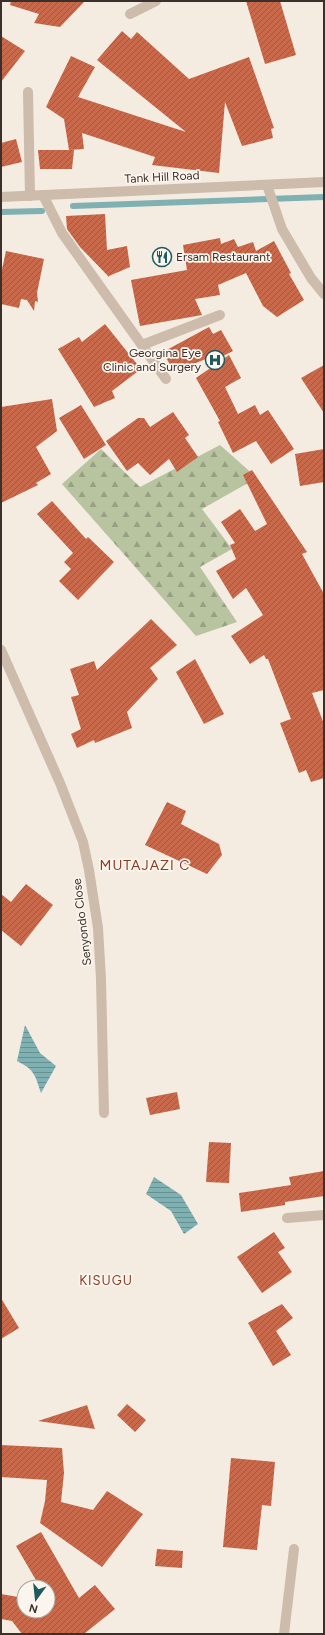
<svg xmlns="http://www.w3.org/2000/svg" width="325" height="1635" font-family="Figtree,sans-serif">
  <defs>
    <pattern id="forest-firs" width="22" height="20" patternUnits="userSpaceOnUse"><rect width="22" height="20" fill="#b8c4a0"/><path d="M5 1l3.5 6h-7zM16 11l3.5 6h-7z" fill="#97a083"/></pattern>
    <pattern id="water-rules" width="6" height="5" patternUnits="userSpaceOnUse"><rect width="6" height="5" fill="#7fb0b2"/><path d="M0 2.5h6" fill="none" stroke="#699091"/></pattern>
    <pattern id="building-hatch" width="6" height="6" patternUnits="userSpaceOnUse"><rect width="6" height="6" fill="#c8694b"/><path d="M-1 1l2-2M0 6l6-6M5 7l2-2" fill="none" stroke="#a4573f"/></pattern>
  </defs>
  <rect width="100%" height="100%" fill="#f4ebe1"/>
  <polygon fill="url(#forest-firs)" points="220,445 257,478 202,509 232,549 200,567 237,622 196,636 62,484 101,449 140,487"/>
  <g fill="url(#water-rules)">
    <path d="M25,1025L40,1053L56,1066L41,1093C35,1075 35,1070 17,1061Z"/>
    <polygon points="154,1177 181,1195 198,1224 184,1234 171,1211 146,1194"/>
  </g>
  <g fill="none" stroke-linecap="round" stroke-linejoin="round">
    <g stroke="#7fb0b2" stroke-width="6">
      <polyline points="73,206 324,197"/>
      <polyline points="1,212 42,211"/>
    </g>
  </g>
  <g fill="url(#building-hatch)">
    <polygon points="11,1 85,1 60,27 34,23 39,14 10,5"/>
    <polygon points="246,1 280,1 296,55 265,64"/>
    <polygon points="122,31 131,39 137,32 189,79 249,57 274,128 271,129 273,138 242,146 225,102 219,173 152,165 155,157 82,133 84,149 69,150 64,119 46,107 71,56 95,67 78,97 186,132 97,60"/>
    <polygon points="1,36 25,51 1,82"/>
    <polygon points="16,139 22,162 1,167 1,143"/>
    <polygon points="38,150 74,150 72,169 40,169"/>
    <polygon points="105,214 107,250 127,246 130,267 109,276 109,277 80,247 67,229 66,216"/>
    <polygon points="220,238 221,244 234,239 238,247 253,242 256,251 274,241 291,273 289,274 304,300 277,317 263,306 246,273 218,285 220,295 195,299 202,315 140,326 131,280 187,270 183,245"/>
    <polygon points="6,251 44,259 37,293 38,302 35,301 34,311 27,300 21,299 19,308 1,304 1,274"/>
    <polygon points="105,324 141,369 112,391 115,398 94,407 58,349 79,337 82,342"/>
    <polygon points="209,327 213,334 221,330 233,351 215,360 213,356 174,372 163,352"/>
    <polygon points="229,355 241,378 225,387 238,414 255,405 260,415 268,410 294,449 271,464 256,441 233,453 218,422 220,421 196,378"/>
    <polygon points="324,365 324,413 301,378"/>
    <polygon points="52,399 57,431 36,447 51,474 36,483 38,485 1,503 1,407"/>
    <polygon points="81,405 106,445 84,459 59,418"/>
    <polygon points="173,412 189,435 185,438 198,457 177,472 169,459 150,475 138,463 127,471 106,441 138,418 144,418 150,427"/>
    <polygon points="324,449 324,482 300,486 295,454"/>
    <polygon points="252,470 307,552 302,554 324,594 324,690 312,693 324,724 324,778 311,782 306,770 299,773 280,723 291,719 268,659 266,659 264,655 250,664 231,636 263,615 246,588 233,599 216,571 236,559 230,545 235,543 221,522 240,509 255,531 267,524 243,475"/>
    <polygon points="52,501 86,539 88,537 114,562 78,600 59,581 71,569 64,562 73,553 37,514"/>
    <polygon points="151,619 177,645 150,668 158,679 127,712 132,728 95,743 94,740 77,748 71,734 81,729 71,697 79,695 70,669 94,661 97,670"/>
    <polygon points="195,659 224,714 204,724 176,672"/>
    <polygon points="167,802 186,811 181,824 219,844 222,855 207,874 145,845"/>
    <polygon points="26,884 53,905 21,946 1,930 1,894 11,902"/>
    <polygon points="177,1092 180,1109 150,1115 146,1098"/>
    <polygon points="209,1142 231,1143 229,1183 206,1182"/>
    <polygon points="324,1171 324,1196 285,1202 285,1205 241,1212 239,1193 291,1185 289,1177"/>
    <polygon points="274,1232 285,1248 278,1252 292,1272 262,1293 237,1257"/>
    <polygon points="1,1298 19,1328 1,1339"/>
    <polygon points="282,1304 293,1318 276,1331 291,1355 273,1366 248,1323"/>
    <polygon points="127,1404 146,1420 135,1432 117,1415"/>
    <polygon points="87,1405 95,1429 38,1421"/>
    <polygon points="1,1445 62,1448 64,1473 61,1502 93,1510 107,1491 143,1514 102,1567 40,1523 45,1501 47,1480 1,1477"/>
    <polygon points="231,1458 275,1462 271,1506 262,1505 257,1550 223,1547"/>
    <polygon points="41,1532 79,1598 95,1585 115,1609 84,1634 22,1634 12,1621 1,1619 1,1594 24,1598 24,1611 48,1611 48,1587 40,1587 16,1546"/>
    <polygon points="157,1549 183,1551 182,1568 155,1566"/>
  </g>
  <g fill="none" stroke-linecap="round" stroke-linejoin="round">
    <g stroke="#cdbbac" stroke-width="10">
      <polyline points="130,14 156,1"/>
      <polyline points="28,92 30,196"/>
      <polyline points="267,185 282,229 311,278 324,294"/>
      <polyline points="43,195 62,233 166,379"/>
      <polyline points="1,197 324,182"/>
      <polyline points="142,345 220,315"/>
      <polyline points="1,650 60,783 83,842 89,870 98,928 101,979 104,1113"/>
      <polyline points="287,1218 324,1215"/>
      <polyline points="284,1634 294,1549"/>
    </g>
  </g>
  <defs>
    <symbol id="restaurant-ring" viewBox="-11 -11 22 22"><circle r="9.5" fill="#fbf5ee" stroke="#1f5a5e" stroke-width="1.5"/><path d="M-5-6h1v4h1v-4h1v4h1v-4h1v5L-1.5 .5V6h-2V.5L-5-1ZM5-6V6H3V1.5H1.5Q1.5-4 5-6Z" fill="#1f5a5e"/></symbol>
    <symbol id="hospital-ring" viewBox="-11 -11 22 22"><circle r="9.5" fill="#fbf5ee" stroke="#1f5a5e" stroke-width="1.5"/><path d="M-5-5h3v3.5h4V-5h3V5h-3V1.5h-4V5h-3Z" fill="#1f5a5e"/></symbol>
  </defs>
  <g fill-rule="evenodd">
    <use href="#restaurant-ring" x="151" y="246" width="22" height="22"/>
    <use href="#hospital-ring" x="204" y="349" width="22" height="22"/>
  </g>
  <g text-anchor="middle" stroke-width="3.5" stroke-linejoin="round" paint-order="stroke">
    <g font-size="12" fill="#3b302b" stroke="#fbf5ee">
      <text transform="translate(162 177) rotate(-3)" y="4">Tank Hill Road</text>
      <text transform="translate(82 922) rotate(-97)" y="4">Senyondo Close</text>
    </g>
    <g font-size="12" fill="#3b302b" stroke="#fbf5ee" text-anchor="start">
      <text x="176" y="261">Ersam Restaurant</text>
      <text x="201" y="357" text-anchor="end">Georgina Eye<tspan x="201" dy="14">Clinic and Surgery</tspan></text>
    </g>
    <g font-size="13" letter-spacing="1" fill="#8c3b22" stroke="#fbf5ee">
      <text x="106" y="1285">KISUGU</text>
    </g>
    <g font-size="14" letter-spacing="1" fill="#8c3b22" stroke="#fbf5ee">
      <text x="145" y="870">MUTAJAZI C</text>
    </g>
  </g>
  <rect width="325" height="1635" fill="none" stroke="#3b302b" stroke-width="4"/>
  <g transform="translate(36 1599) rotate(195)"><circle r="19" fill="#fbf5ee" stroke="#aea6a0"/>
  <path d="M0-3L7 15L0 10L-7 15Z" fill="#1f5a5e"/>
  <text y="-6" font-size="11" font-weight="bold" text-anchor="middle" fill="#3b302b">N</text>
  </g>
</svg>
